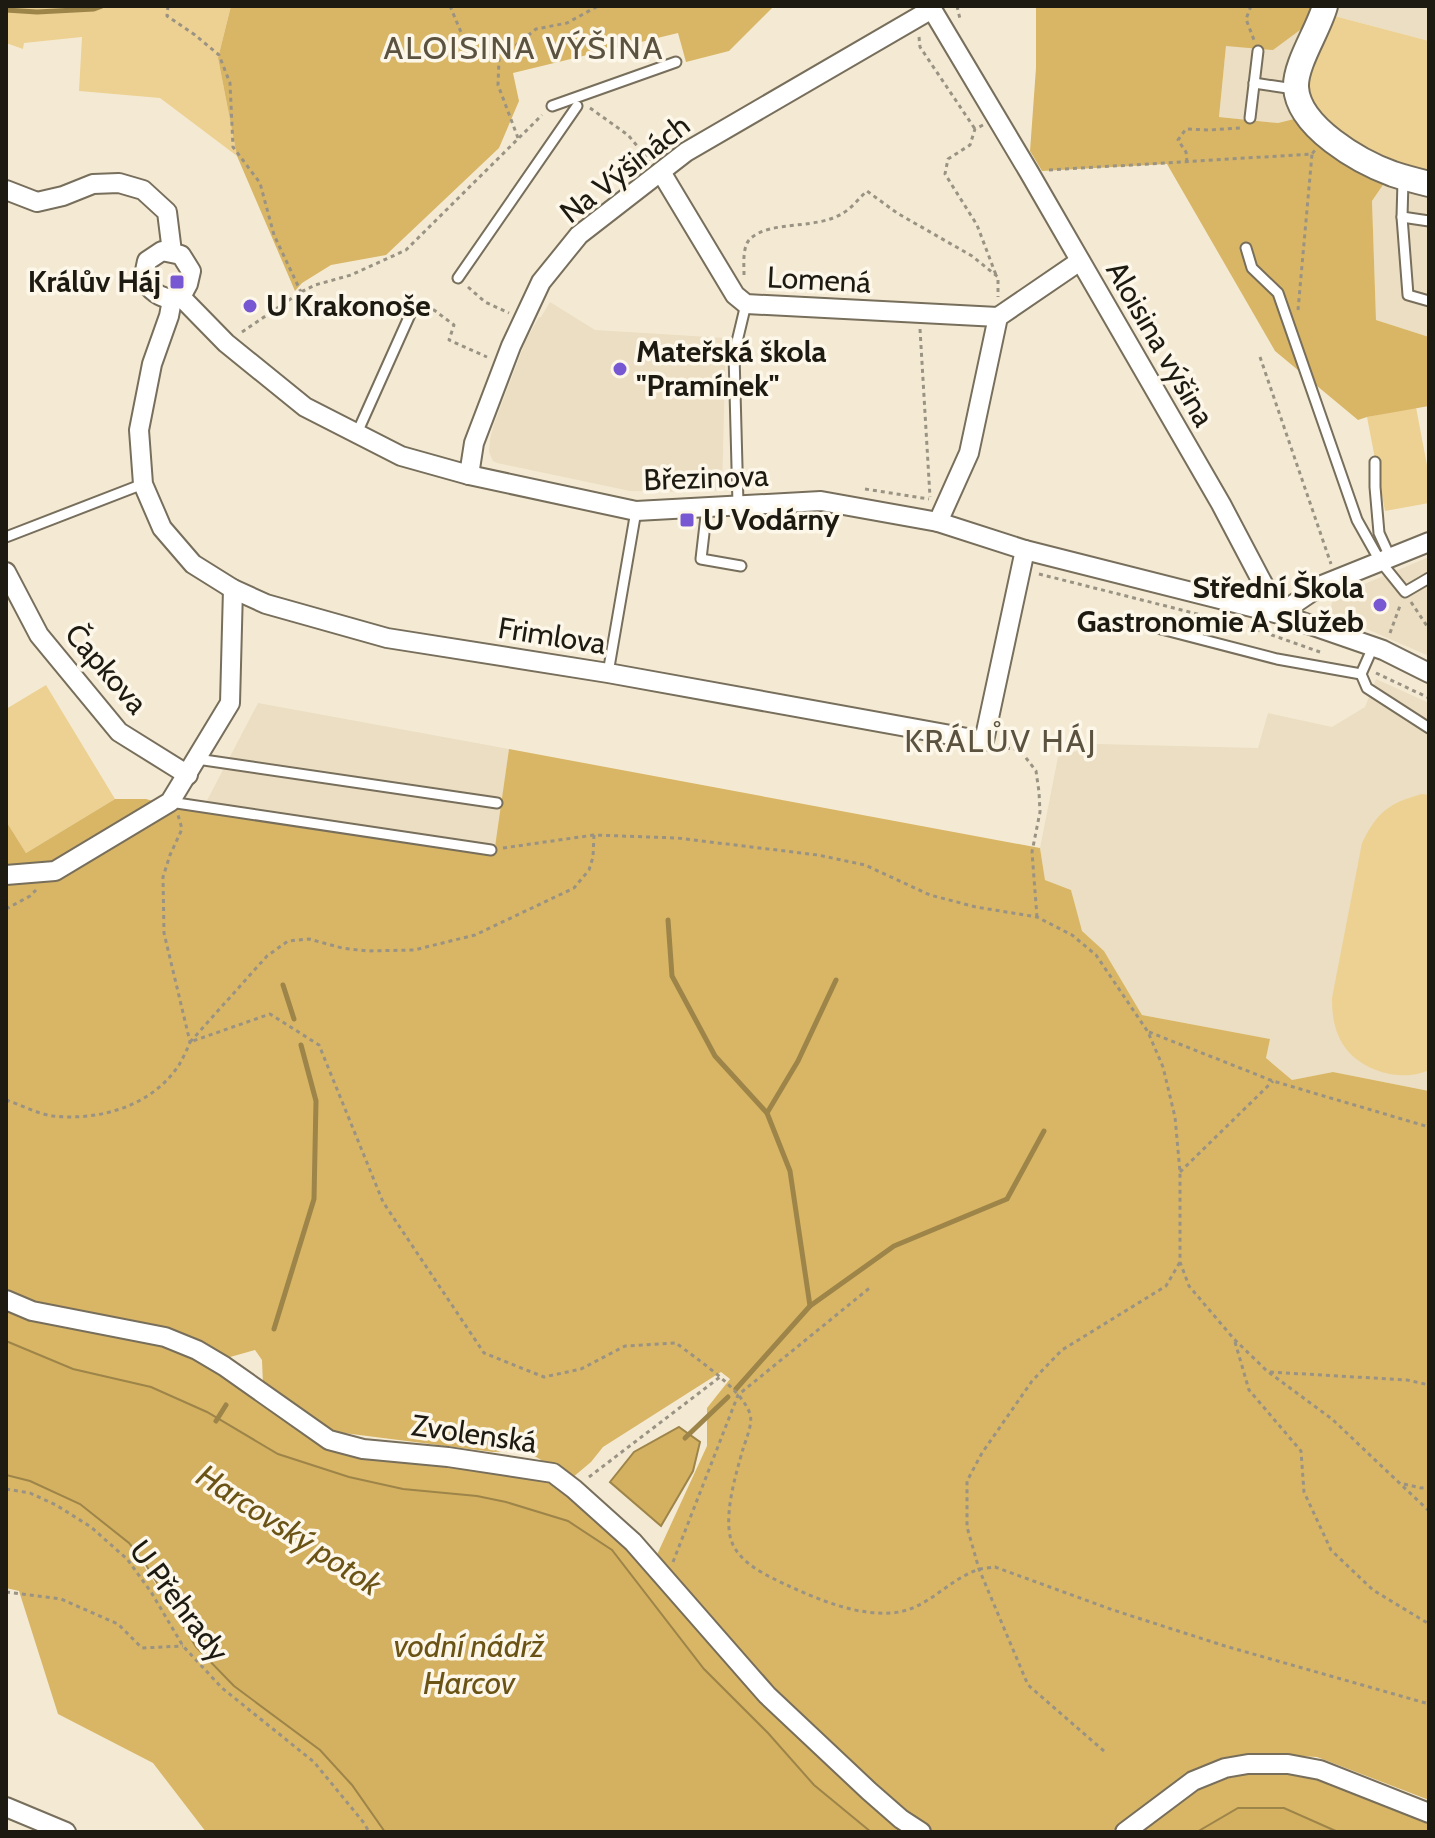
<svg xmlns="http://www.w3.org/2000/svg" width="1435" height="1838" font-family="Cabin,sans-serif">
  <rect width="100%" height="100%" fill="#f4ead4"/>
  <g fill="#ebdec2">
    <polygon points="1325,6 1429,6 1429,41 1323,13 1306,116 1278,123 1219,117 1226,46"/>
    <polygon points="1391,173 1429,184 1429,337 1376,320 1372,201"/>
    <polygon points="550,302 595,330 726,338 722,490 684,492 630,491 497,463 493,461 489,452 490,439 494,424 526,340 539,317 541,317"/>
    <polygon points="1429,557 1429,656 1330,613 1333,597"/>
    <polygon points="1376,679 1429,703 1429,1091 1333,1072 1292,1080 1266,1058 1269,1039 1142,1015 1104,951 1081,931 1071,890 1045,880 1040,848 1058,757 1098,744 1258,748 1268,713 1332,727 1365,707"/>
    <polygon points="258,703 509,749 495,854 201,812"/>
  </g>
  <g fill="#edd192">
    <polygon points="6,6 231,6 218,58 237,156 160,98 79,91 82,37 24,43 23,49 6,43"/>
    <polygon points="1323,13 1429,41 1429,184 1326,136 1298,75"/>
    <polygon points="1416,407 1429,476 1429,503 1385,511 1367,417"/>
    <polygon points="46,685 115,799 26,853 6,821 6,709"/>
    <path d="M1422,794L1429,795V1070C1402,1083 1361,1071 1344,1046C1334,1031 1332,1015 1332,998L1362,843C1377,812 1389,803 1422,794Z"/>
  </g>
  <g fill="#d9b665">
    <polygon points="231,6 774,6 729,51 686,62 678,33 513,73 519,101 499,148 386,255 331,265 302,283 295,291 237,156 218,58"/>
    <polygon points="1036,6 1325,6 1323,13 1273,50 1226,46 1219,117 1278,123 1306,116 1391,173 1372,201 1376,320 1429,337 1429,406 1367,417 1358,420 1275,351 1167,164 1042,171 1030,151 1036,68"/>
    <polygon points="509,749 1040,848 1045,880 1071,890 1082,931 1104,951 1142,1015 1270,1039 1266,1058 1292,1080 1333,1072 1429,1091 1429,1800 1317,1757 1280,1755 1243,1757 1188,1772 1111,1832 934,1832 905,1814 817,1738 655,1559 707,1446 707,1408 730,1379 721,1372 603,1447 591,1462 572,1478 524,1450 493,1452 328,1431 263,1385 262,1360 255,1350 223,1359 6,1296 6,821 26,853 115,799 146,799 181,809 494,854"/>
    <polygon points="6,1307 170,1346 218,1369 315,1439 552,1479 628,1546 840,1775 903,1832 871,1832 814,1785 768,1733 704,1669 612,1550 568,1521 477,1496 403,1489 349,1477 278,1454 207,1412 151,1387 73,1369 6,1341"/>
    <polygon points="6,1475 30,1481 80,1504 129,1543 196,1647 235,1686 320,1750 352,1785 385,1832 206,1832 153,1763 58,1714 19,1591 6,1588"/>
    <polygon points="1256,1772 1303,1773 1429,1822 1429,1832 1338,1832 1284,1808 1238,1808 1197,1832 1135,1832 1192,1790 1224,1779"/>
  </g>
  <g fill="#d4b160" stroke="#9d8449" stroke-width="2">
    <polygon points="6,1341 73,1369 151,1387 207,1412 278,1454 349,1477 403,1489 477,1496 506,1502 568,1521 612,1550 704,1669 768,1733 814,1785 871,1832 385,1832 352,1785 320,1750 234,1686 196,1647 146,1565 129,1543 80,1504 30,1481 6,1475"/>
    <polygon points="679,1427 700,1442 693,1471 661,1526 610,1482 634,1452"/>
    <polygon points="1238,1808 1284,1808 1338,1832 1197,1832"/>
  </g>
  <g fill="none" stroke-linecap="round" stroke-linejoin="round">
    <g stroke="#9d8449" stroke-width="5">
      <polyline points="6,10 37,12 94,9 102,6"/>
      <polyline points="668,920 672,976 715,1056 767,1113"/>
      <polyline points="283,985 294,1019"/>
      <polyline points="810,1306 790,1171 767,1113 798,1061 836,980"/>
      <polyline points="274,1329 314,1199 316,1101 301,1045"/>
      <polyline points="736,1389 810,1306 894,1246 1007,1199 1044,1131"/>
      <polyline points="216,1421 226,1405"/>
      <polyline points="685,1438 728,1397"/>
    </g>
    <defs>
      <g id="lane">
        <polyline points="1254,83 1294,89"/>
        <polyline points="552,106 676,62"/>
        <polyline points="1250,118 1258,51"/>
        <polyline points="1403,181 1402,217 1408,295 1429,301"/>
        <polyline points="1402,217 1429,221"/>
        <polyline points="1246,248 1252,268 1278,293 1357,520 1380,561 1405,592 1429,578"/>
        <polyline points="458,278 577,106"/>
        <polyline points="357,433 413,308"/>
        <polyline points="1375,462 1375,487 1379,533 1390,557"/>
        <polyline points="738,504 734,354 746,304"/>
        <polyline points="707,507 701,559 741,566"/>
        <polyline points="6,537 143,484"/>
        <polyline points="1142,624 1277,659 1361,674"/>
        <polyline points="1373,647 1361,674 1367,688 1429,728"/>
        <polyline points="608,673 636,511"/>
        <polyline points="197,759 497,803"/>
        <polyline points="170,802 491,850"/>
      </g>
      <g id="street">
        <polyline points="930,6 1029,172 1221,504 1279,614"/>
        <polyline points="661,172 735,295 746,304 998,317"/>
        <polyline points="6,190 37,202 63,196 93,184 119,183 143,190 167,212 172,252"/>
        <path d="M162,251L181,255L191,271L188,284L181,297C164,302 153,293 143,280L147,261Z"/>
        <polyline points="181,297 226,343 305,407 401,456 469,475 636,511 821,501 938,522 1025,550 1279,614 1383,650 1429,673"/>
        <polyline points="172,300 169,316 152,364 139,430 143,484 162,528 193,564 233,589 266,604 387,638 608,673 984,741 1025,550"/>
        <polyline points="469,475 474,443 511,346 541,282 579,235 686,152 932,9"/>
        <polyline points="938,522 969,453 998,317 1080,261"/>
        <polyline points="6,572 39,635 119,732 188,775"/>
        <polyline points="1279,614 1322,585 1429,542"/>
        <polyline points="6,875 55,871 170,802 230,703 233,589"/>
        <polyline points="6,1300 32,1311 165,1337 197,1350 224,1366 329,1440 363,1449 448,1457 553,1473 574,1489 633,1542 767,1695 869,1791 901,1819 921,1832"/>
        <polyline points="6,1807 66,1832"/>
        <polyline points="1125,1832 1193,1781 1225,1768 1248,1764 1288,1764 1320,1770 1429,1813"/>
      </g>
      <path id="secondary" d="M1325,6C1319,29 1295,64 1296,87C1298,127 1360,162 1393,174C1405,178 1417,181 1429,184"/>
    </defs>
    <use href="#lane" stroke="#776e5b" stroke-width="13"/>
    <use href="#street" stroke="#776e5b" stroke-width="22"/>
    <use href="#secondary" stroke="#776e5b" stroke-width="28"/>
    <g stroke="#9a9383" stroke-width="3" stroke-dasharray="4 4" stroke-linecap="butt">
      <polyline points="168,6 167,16 195,35 219,55 230,83 233,147 260,183 274,235 301,292"/>
      <polyline points="450,6 466,44 498,59"/>
      <polyline points="957,6 960,19"/>
      <polyline points="1251,6 1246,19 1254,40"/>
      <polyline points="919,37 920,47 975,129"/>
      <polyline points="590,108 628,135 650,161"/>
      <polyline points="983,125 975,129 970,145 948,159 945,174 977,225 996,275"/>
      <polyline points="518,138 498,85 499,59 536,29 567,23 598,6"/>
      <polyline points="1187,162 1186,152 1178,140 1186,129 1210,130 1240,128"/>
      <polyline points="1049,170 1312,154 1315,150"/>
      <path d="M744,275C744,265 742,245 751,238C772,220 817,230 843,213C852,208 859,198 867,191L897,213L972,256L998,277V297"/>
      <polyline points="468,287 485,302 509,313"/>
      <polyline points="425,310 434,310 454,325 449,340 487,357"/>
      <polyline points="1298,310 1312,154"/>
      <polyline points="920,329 930,497"/>
      <polyline points="242,332 301,292 315,285 351,275 406,250 542,115"/>
      <polyline points="1260,357 1331,564"/>
      <polyline points="865,489 929,499"/>
      <polyline points="1039,574 1249,627 1320,652"/>
      <polyline points="1411,602 1429,629"/>
      <polyline points="1390,633 1401,603"/>
      <polyline points="1376,673 1429,698"/>
      <polyline points="998,749 1007,748 1020,750 1036,771 1039,792 1040,812 1032,852 1037,917"/>
      <path d="M594,835L593,857L589,870L574,888L475,935L414,950L367,951L342,948L309,939L288,941L267,956L190,1042L270,1014L319,1045L383,1202L484,1353L544,1377L581,1369L625,1346L676,1343C697,1359 742,1389 750,1414C753,1424 746,1439 743,1449C736,1474 719,1527 736,1550C748,1568 772,1578 791,1587C822,1601 856,1615 891,1613C926,1611 946,1581 977,1570C983,1568 990,1568 995,1567L1113,1610L1225,1646L1429,1704"/>
      <polyline points="503,848 594,835 677,838 818,855 865,865 930,895 976,907 1037,917 1072,935 1096,955 1148,1032 1163,1067 1175,1117 1180,1172 1180,1262 1189,1286 1234,1339 1267,1371 1332,1419 1429,1511"/>
      <polyline points="6,909 30,896 36,890"/>
      <polyline points="1149,1032 1273,1081 1429,1127"/>
      <path d="M6,1100C21,1105 38,1114 53,1116C100,1121 152,1106 179,1065C183,1058 187,1050 190,1042L164,933L163,877L170,855L182,829L178,815"/>
      <polyline points="1180,1172 1273,1081"/>
      <polyline points="1235,1342 1249,1390 1301,1451 1304,1492 1331,1550 1373,1590 1429,1624"/>
      <polyline points="1270,1372 1407,1380 1429,1385"/>
      <polyline points="589,1477 720,1377"/>
      <polyline points="1404,1484 1421,1488 1429,1487"/>
      <polyline points="6,1489 30,1493 56,1505 91,1527 127,1559 151,1592 183,1646 222,1688 314,1762 364,1823 369,1832"/>
      <polyline points="673,1562 738,1395 872,1286"/>
      <polyline points="6,1592 61,1599 118,1624 142,1648 183,1646"/>
      <polyline points="1104,1751 1028,1685 979,1569 967,1527 967,1481 982,1453 1032,1381 1062,1350 1166,1286 1180,1262"/>
    </g>
    <use href="#lane" stroke="#fff" stroke-width="9"/>
    <use href="#street" stroke="#fff" stroke-width="18"/>
    <use href="#secondary" stroke="#fff" stroke-width="24"/>
  </g>
  <g fill="#7858d2" stroke="#fdf7ea" stroke-width="3">
    <rect x="169" y="274" width="16" height="16" rx="4"/>
    <circle cx="250" cy="306" r="8"/>
    <circle cx="620" cy="369" r="8"/>
    <rect x="679" y="512" width="16" height="16" rx="4"/>
    <circle cx="1380" cy="605" r="8"/>
  </g>
  <g text-anchor="middle" stroke-width="7" stroke-linejoin="round" paint-order="stroke">
    <g font-size="30" fill="#1d1a12" stroke="#fdf7ea">
      <text transform="translate(625 169) rotate(-38)" y="10">Na Výšinách</text>
      <text transform="translate(819 280) rotate(3)" y="10">Lomená</text>
      <text transform="translate(1160 344) rotate(60)" y="10">Aloisina výšina</text>
      <text transform="translate(706 478) rotate(-2)" y="10">Březinova</text>
      <text transform="translate(552 636) rotate(9)" y="10">Frimlova</text>
      <text transform="translate(106 669) rotate(49)" y="10">Čapkova</text>
      <text transform="translate(474 1434) rotate(8)" y="10">Zvolenská</text>
      <text transform="translate(179 1601) rotate(53)" y="10">U Přehrady</text>
    </g>
    <g font-size="30" font-weight="bold" fill="#1d1a12" stroke="#fdf7ea" text-anchor="start">
      <text x="161" y="292" text-anchor="end">Králův Háj</text>
      <text x="266" y="316">U Krakonoše</text>
      <text x="636" y="362">Mateřská škola<tspan x="636" dy="34">"Pramínek"</tspan></text>
      <text x="703" y="530">U Vodárny</text>
      <text x="1364" y="598" text-anchor="end">Střední Škola<tspan x="1364" dy="34">Gastronomie A Služeb</tspan></text>
    </g>
    <g font-size="32" letter-spacing="2" fill="#5b5240" stroke="#fdf7ea">
      <text x="524" y="59">ALOISINA VÝŠINA</text>
      <text x="1001" y="752">KRÁLŮV HÁJ</text>
    </g>
    <g font-size="32" font-style="italic" fill="#6a5315" stroke="#fdf7ea">
      <text transform="translate(289 1530) rotate(33)" y="11">Harcovský potok</text>
      <text x="469" y="1657">vodní nádrž<tspan x="469" dy="37">Harcov</tspan></text>
    </g>
  </g>
  <rect width="1435" height="1838" fill="none" stroke="#1d1a12" stroke-width="16"/>
</svg>
